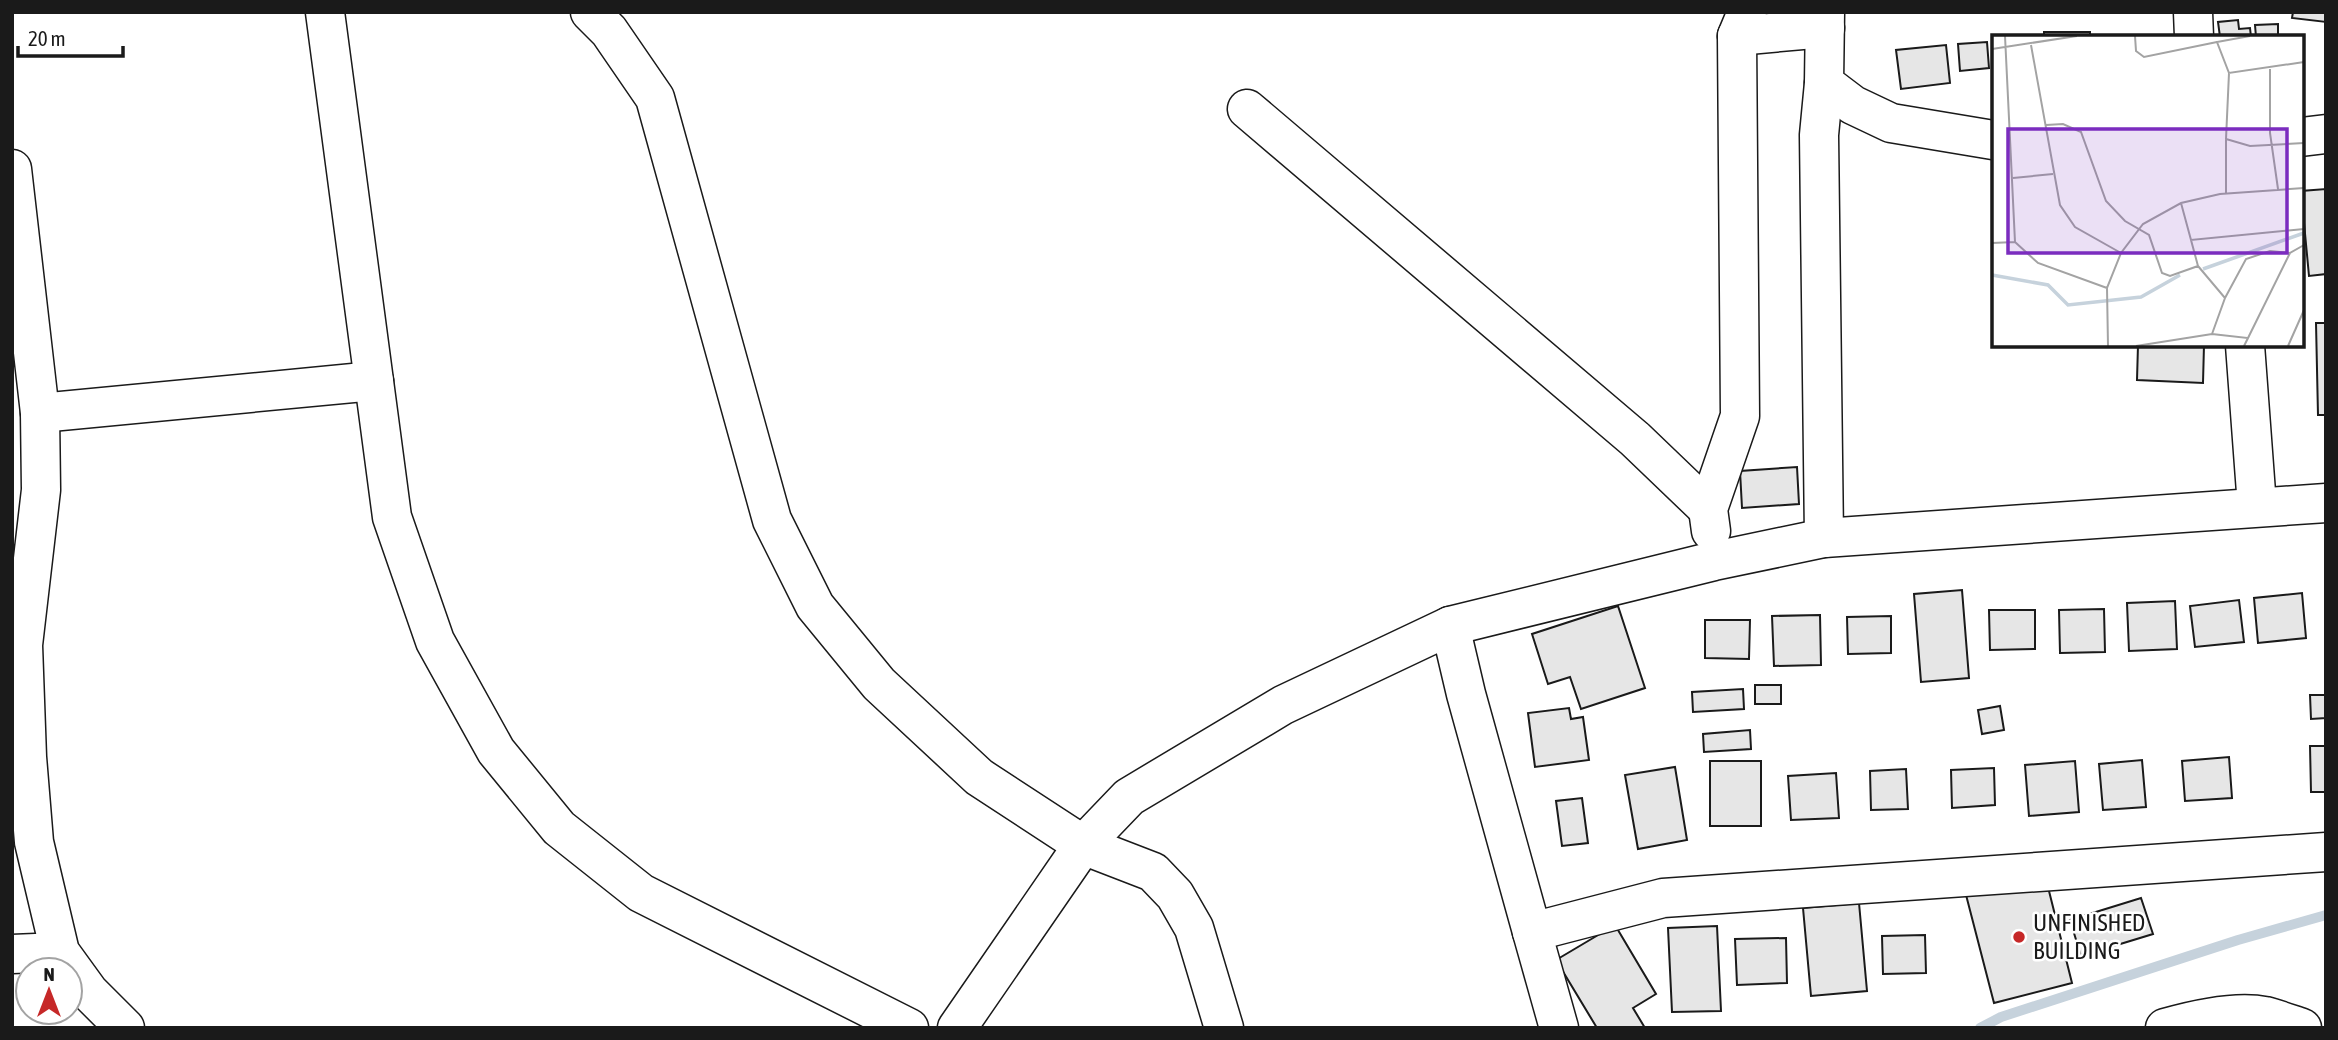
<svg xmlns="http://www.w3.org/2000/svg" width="2338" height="1040" font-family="'Asap Condensed',sans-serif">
  <rect width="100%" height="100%" fill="#fff"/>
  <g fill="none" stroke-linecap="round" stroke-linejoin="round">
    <polyline stroke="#c6d2dc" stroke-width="10" points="1980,1028 2001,1017 2238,940 2326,915"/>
  </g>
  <g fill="#e6e6e6" stroke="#1a1a1a" stroke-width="2">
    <polygon points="2293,12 2326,12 2326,22 2292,18"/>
    <polygon points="2238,20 2239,29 2250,28 2251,37 2220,37 2218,22"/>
    <polygon points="2278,24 2278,37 2256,37 2255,25"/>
    <rect x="2044" y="32" width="46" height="5"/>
    <polygon points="1987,42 1989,68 1960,71 1958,44"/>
    <polygon points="1946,45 1950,83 1901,89 1896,50"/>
    <polygon points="2326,189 2326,274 2309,276 2301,191"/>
    <polygon points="2316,323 2326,323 2326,415 2318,415"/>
    <polygon points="2138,345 2204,345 2203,383 2137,380"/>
    <polygon points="1797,467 1799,504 1742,508 1740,471"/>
    <polygon points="1962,590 1969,678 1921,682 1914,594"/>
    <polygon points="2302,593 2306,638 2258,643 2254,598"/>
    <polygon points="2239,600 2244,642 2195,647 2190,606"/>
    <polygon points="2175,601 2177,649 2129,651 2127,603"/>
    <polygon points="1618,606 1645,688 1581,709 1570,677 1548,684 1532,634"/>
    <polygon points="2104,609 2105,652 2060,653 2059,610"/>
    <polygon points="1989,610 2035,610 2035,649 1990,650"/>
    <polygon points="1820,615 1821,665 1774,666 1772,616"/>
    <polygon points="1891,616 1891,653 1848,654 1847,617"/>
    <polygon points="1705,620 1750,620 1749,659 1705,658"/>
    <rect x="1755" y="685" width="26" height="19"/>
    <polygon points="1743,689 1744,709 1693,712 1692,692"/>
    <polygon points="2310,695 2326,695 2326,718 2311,719"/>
    <polygon points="2000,706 2004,730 1982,734 1978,710"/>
    <polygon points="1569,708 1571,719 1583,717 1589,760 1535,767 1528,713"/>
    <polygon points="1750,730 1751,749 1704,752 1703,734"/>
    <polygon points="2310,746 2326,746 2326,792 2311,792"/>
    <polygon points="2229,757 2232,798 2185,801 2182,761"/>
    <polygon points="2142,760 2146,807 2103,810 2099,764"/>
    <rect x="1710" y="761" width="51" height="65"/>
    <polygon points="2075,761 2079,812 2029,816 2025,765"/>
    <polygon points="1675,767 1687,840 1638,849 1625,775"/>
    <polygon points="1994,768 1995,805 1952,808 1951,770"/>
    <polygon points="1906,769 1908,809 1871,810 1870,771"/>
    <polygon points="1836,773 1839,818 1791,820 1788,776"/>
    <polygon points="1582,798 1588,843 1562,846 1556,801"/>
    <polygon points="2044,871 2072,983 1994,1003 1965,891"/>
    <polygon points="2141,898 2153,934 2081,956 2070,920"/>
    <polygon points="1859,903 1867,991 1811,996 1803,908"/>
    <polygon points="1615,925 1656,994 1633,1008 1645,1028 1597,1028 1556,960"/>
    <polygon points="1717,926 1721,1011 1672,1012 1668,928"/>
    <polygon points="1925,935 1926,973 1883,974 1882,936"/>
    <polygon points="1786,938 1787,983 1737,985 1735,939"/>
  </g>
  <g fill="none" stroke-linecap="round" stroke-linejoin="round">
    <defs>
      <g id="minor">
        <polyline points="325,12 392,517 435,641 496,751 559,828 641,893 909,1028"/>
        <polyline points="590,12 609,31 655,98 772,520 815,606 879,684 979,777 1083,845 1153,872 1175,895 1194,928 1224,1028"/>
        <polyline points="1825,12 1824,83 1853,105 1891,123 1993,140"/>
        <polyline points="2193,12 2194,37"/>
        <polyline points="1737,36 1825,28"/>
        <polyline points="1247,109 1635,439 1708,509"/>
        <polyline points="2301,137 2326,134"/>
        <polyline points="12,169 40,413 41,490 23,645 27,757 34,842 60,952 89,992 125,1028"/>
        <polyline points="2245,345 2257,506"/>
        <polyline points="40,413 374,381"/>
        <polyline points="1711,531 1708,509 1740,416 1737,36 1747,12"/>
        <polyline points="1824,538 1819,135 1824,83"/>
        <polyline points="1450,626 1466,694 1532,932 1663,898 2326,852"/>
        <polyline points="1532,932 1559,1028"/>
        <polyline points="12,954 60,952"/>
        <polyline points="957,1028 1083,845 1129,797 1283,705 1450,626 1714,561 1824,538 2326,503"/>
        <path d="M2165,1028C2193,1020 2236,1010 2265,1016C2277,1019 2290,1024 2302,1028"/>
      </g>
    </defs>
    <use href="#minor" stroke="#1a1a1a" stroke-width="41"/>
    <use href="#minor" stroke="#fff" stroke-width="38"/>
  </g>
  <circle fill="#c62828" stroke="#fff" stroke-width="2.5" cx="2019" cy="937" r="7"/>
  <g text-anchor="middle" stroke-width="5" stroke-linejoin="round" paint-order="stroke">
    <g font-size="24" fill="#1a1a1a" stroke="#fff" text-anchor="start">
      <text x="2033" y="931">UNFINISHED<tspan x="2033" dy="28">BUILDING</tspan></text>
    </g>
  </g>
  <g transform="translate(1992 35)">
    <rect width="312" height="312" fill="#fff"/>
    <path fill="none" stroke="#c6d2dc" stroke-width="3.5" d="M211,234L312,198M0,240L56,250L76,270L149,262L188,240"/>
    <path fill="none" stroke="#a3a3a3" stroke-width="2" d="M13,1L23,207L46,228L115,253M143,1L144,16L152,22L225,7M258,1L225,7L237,38L312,27M39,10L68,170L83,192L129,218M0,14L85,1M278,34V98L286,154M237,38L234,104L258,111L312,108M54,90L71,89L89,97L114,166L133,186L157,200L170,238L178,241L206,231L199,205M234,104V158M21,143L61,139M189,168L199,205L312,194M0,208L23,207M206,231L233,263L220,299M233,263L254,224L278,216L298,218M256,303L298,218L312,210M116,311L115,253L129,218L151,189L189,168L228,159L312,153M144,311L220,299L256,303L252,311M296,311L312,275"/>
    <path fill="#7b2cbf" fill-opacity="0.15" stroke="#7b2cbf" stroke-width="3.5" d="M16,94H295V218H16Z"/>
    <rect width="312" height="312" fill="none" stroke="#1a1a1a" stroke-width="3.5"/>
  </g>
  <rect width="2338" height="1040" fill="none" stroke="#1a1a1a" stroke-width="28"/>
  <g transform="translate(49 991)"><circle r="33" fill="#ffffff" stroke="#a3a3a3" stroke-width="2"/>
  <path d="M0-5L12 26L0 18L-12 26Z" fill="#c62828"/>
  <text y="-10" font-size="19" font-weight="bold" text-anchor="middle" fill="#1a1a1a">N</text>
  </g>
  <path d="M18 46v10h105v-10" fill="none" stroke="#1a1a1a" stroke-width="3.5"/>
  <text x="28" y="46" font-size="21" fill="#1a1a1a" stroke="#ffffff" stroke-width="5" paint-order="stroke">20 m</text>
</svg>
